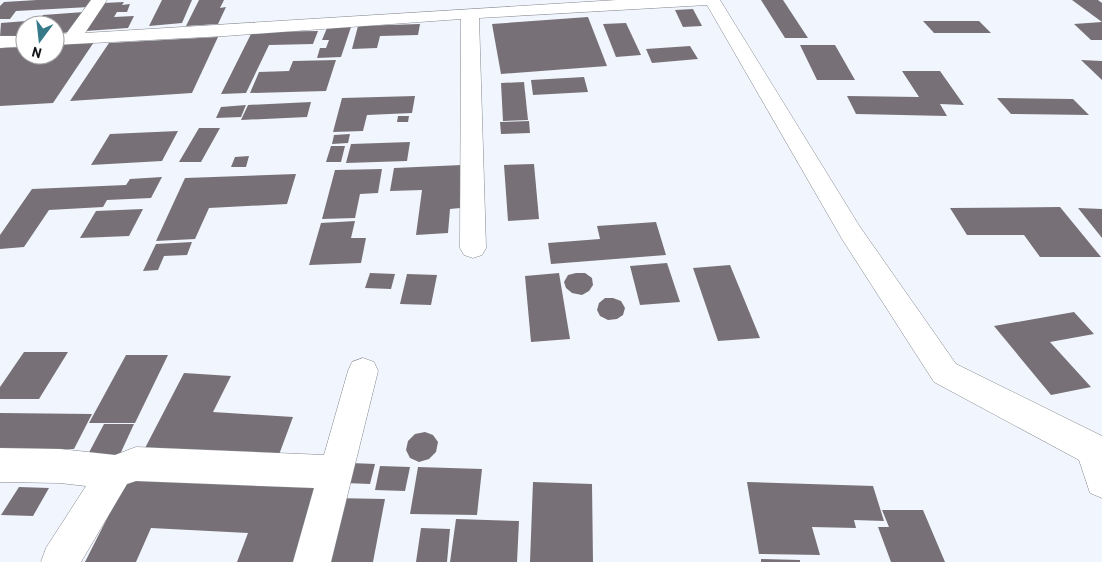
<svg xmlns="http://www.w3.org/2000/svg" width="1102" height="562" font-family="Barlow,sans-serif">
  <rect width="100%" height="100%" fill="#f1f5fd"/>
  <g fill="#777177">
    <polygon points="37,0 94,0 89,7 16,11 10,19 0,19 0,6 4,2"/>
    <polygon points="162,0 192,0 182,23 149,26"/>
    <polygon points="199,0 224,0 220,8 226,7 218,24 186,26"/>
    <polygon points="761,0 783,0 808,38 785,38"/>
    <polygon points="1072,0 1098,0 1102,3 1102,22"/>
    <polygon points="124,2 122,5 130,4 127,12 117,12 114,17 134,16 128,28 86,31 104,3"/>
    <polygon points="693,9 702,26 683,27 675,10"/>
    <polygon points="84,12 70,32 55,34 55,25 25,25 25,36 0,37 1,23 39,20 43,15"/>
    <polygon points="588,17 607,66 501,74 492,24"/>
    <polygon points="923,21 979,21 991,33 934,33"/>
    <polygon points="1102,22 1102,40 1091,40 1074,24"/>
    <polygon points="626,23 641,55 616,57 603,24"/>
    <polygon points="420,24 418,35 380,36 377,48 352,49 358,26"/>
    <polygon points="351,27 341,57 317,58 320,48 326,48 329,40 322,40 327,28"/>
    <polygon points="318,31 313,44 269,45 246,93 221,94 252,32"/>
    <polygon points="218,37 192,93 70,101 109,43"/>
    <polygon points="94,42 53,103 0,106 0,48 25,47 25,55 55,55 55,45"/>
    <polygon points="800,45 835,45 855,80 817,80"/>
    <polygon points="690,46 698,59 652,63 646,49"/>
    <polygon points="336,60 326,91 250,93 259,72 289,71 293,61"/>
    <polygon points="1081,60 1102,61 1102,80"/>
    <polygon points="902,71 940,71 964,105 940,104 947,116 856,114 847,96 919,97"/>
    <polygon points="584,77 588,92 533,95 531,80"/>
    <polygon points="524,82 528,120 503,121 501,83"/>
    <polygon points="415,96 412,113 367,115 363,131 333,132 342,98"/>
    <polygon points="997,98 1073,99 1089,115 1011,114"/>
    <polygon points="311,102 307,117 241,120 248,105"/>
    <polygon points="246,105 241,117 216,118 221,107"/>
    <polygon points="398,116 409,116 408,122 397,122"/>
    <polygon points="529,121 530,133 501,134 500,122"/>
    <polygon points="199,128 220,128 201,162 179,162"/>
    <polygon points="178,131 162,161 91,165 110,134"/>
    <polygon points="350,134 348,143 332,144 334,135"/>
    <polygon points="410,142 407,161 346,163 351,144"/>
    <polygon points="331,146 345,146 341,162 326,162"/>
    <polygon points="249,156 246,167 231,167 235,157"/>
    <polygon points="534,164 539,219 508,221 504,165"/>
    <polygon points="462,165 460,208 450,209 448,233 416,235 422,190 390,191 394,168"/>
    <polygon points="382,169 378,193 360,194 355,218 322,219 335,170"/>
    <polygon points="296,174 287,204 209,208 195,239 156,241 185,178"/>
    <polygon points="162,177 151,198 107,200 103,207 49,210 24,247 0,249 0,235 32,189 126,185 130,179"/>
    <polygon points="1060,207 1101,257 1040,257 1024,235 967,235 950,208"/>
    <polygon points="1078,208 1102,209 1102,238"/>
    <polygon points="143,209 129,236 80,238 96,211"/>
    <polygon points="355,221 351,238 366,238 361,263 309,265 321,223"/>
    <polygon points="656,222 666,255 551,264 548,243 600,239 597,226"/>
    <polygon points="192,242 187,255 164,256 158,270 143,271 156,244"/>
    <polygon points="667,263 680,302 640,305 630,266"/>
    <polygon points="730,265 760,338 718,341 693,268"/>
    <polygon points="370,273 395,274 391,289 365,288"/>
    <polygon points="559,273 570,339 531,342 525,276"/>
    <polygon points="576,273 585,273 592,278 593,285 589,291 582,295 572,293 566,288 564,282 568,275"/>
    <polygon points="407,274 437,275 431,305 400,304"/>
    <polygon points="605,298 613,298 621,301 625,308 623,315 617,319 608,320 600,316 597,310 599,303"/>
    <polygon points="1074,312 1094,334 1050,342 1091,387 1051,395 994,326"/>
    <polygon points="24,352 68,352 39,399 0,399 0,387"/>
    <polygon points="126,355 168,355 135,423 89,423"/>
    <polygon points="184,373 231,376 213,412 293,417 277,460 144,450"/>
    <polygon points="0,413 92,414 74,449 0,449"/>
    <polygon points="104,424 134,424 116,463 84,462"/>
    <polygon points="425,432 433,435 438,442 436,452 429,459 419,462 410,458 406,450 408,441 415,434"/>
    <polygon points="351,463 375,464 370,484 346,483"/>
    <polygon points="380,466 410,467 405,491 375,490"/>
    <polygon points="418,467 482,469 477,515 410,514"/>
    <polygon points="130,473 319,482 295,562 237,562 248,533 151,528 136,562 85,562"/>
    <polygon points="533,482 592,484 593,562 530,562"/>
    <polygon points="747,482 873,486 884,521 854,520 856,528 812,527 820,555 759,554"/>
    <polygon points="19,487 49,488 33,516 1,515"/>
    <polygon points="333,498 385,499 373,562 317,562"/>
    <polygon points="882,510 923,510 945,562 891,562 878,527 889,527"/>
    <polygon points="456,519 519,521 517,562 450,562"/>
    <polygon points="421,528 450,529 447,562 416,562"/>
    <polygon points="761,559 800,560 800,562 761,562"/>
  </g>
  <g fill="none" stroke-linecap="round" stroke-linejoin="round">
    <defs>
      <g id="minor">
        <polygon points="91,0 107,0 85,33 617,0 720,0 860,227 956,364 1102,436 1102,498 1090,493 1079,460 934,382 842,239 707,5 479,18 486,248 482,255 473,258 464,255 460,248 461,19 225,36 55,45 55,35 66,34"/>
        <polygon points="0,36 25,36 25,46 0,48"/>
        <polygon points="363,358 374,362 378,371 331,562 293,562 314,488 136,481 127,484 81,562 41,562 46,548 86,486 60,483 0,482 0,448 60,449 115,455 136,447 324,455 348,371 352,362"/>
      </g>
    </defs>
    <use href="#minor" stroke="#84878e" stroke-width="1"/>
    <use href="#minor" fill="#fff" fill-rule="evenodd"/>
  </g>
  <g transform="translate(40 40) rotate(195)"><circle r="24" fill="#ffffff" stroke="#a1a2a3"/>
  <path d="M0-4L9 19L0 12L-9 19Z" fill="#367a89"/>
  <text y="-8" font-size="14" font-weight="bold" text-anchor="middle" fill="#151618">N</text>
  </g>
</svg>
